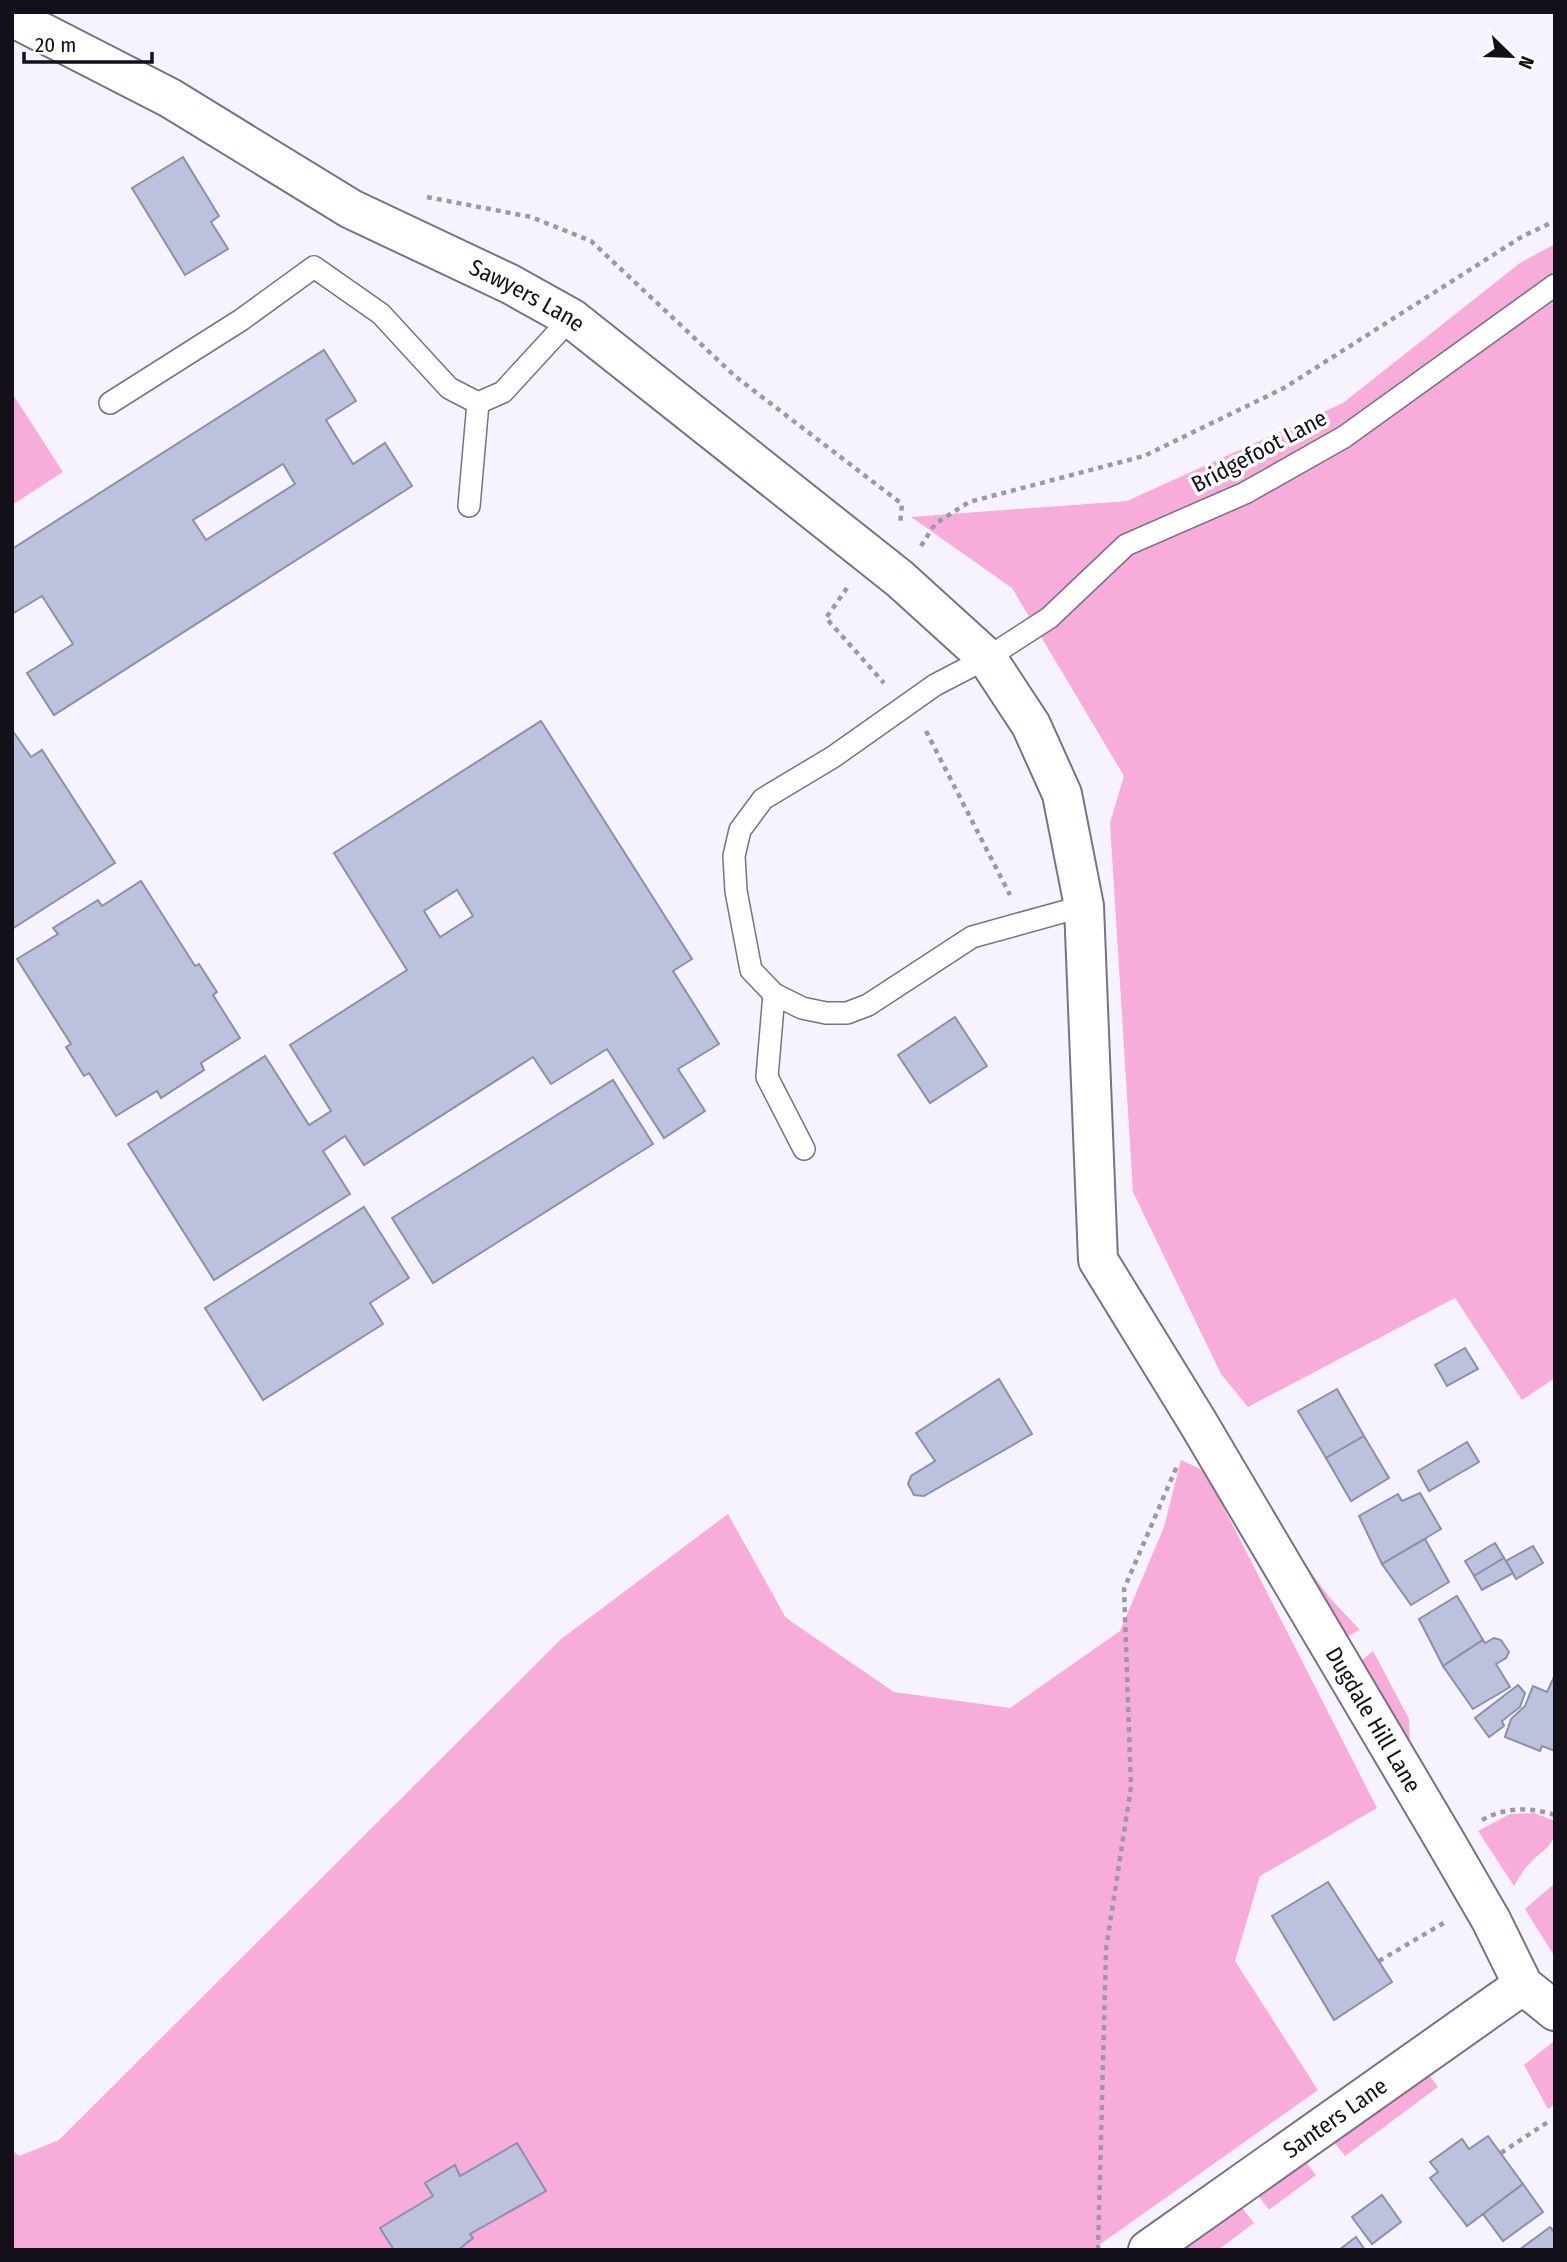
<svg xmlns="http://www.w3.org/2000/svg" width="1567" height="2262" font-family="'Fira Sans Condensed',sans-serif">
  <rect width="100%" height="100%" fill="#f6f3fe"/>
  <g fill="#f8acda">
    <polygon points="1555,244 1555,1378 1522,1400 1455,1298 1248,1407 1221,1374 1133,1192 1110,823 1124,776 1012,588 911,517 1127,501 1343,403 1520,263"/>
    <polygon points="12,393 63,472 12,505"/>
    <polygon points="1181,1460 1205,1471 1377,1808 1260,1876 1235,1961 1318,2090 1092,2250 12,2250 12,2150 19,2156 59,2140 560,1640 728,1514 786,1618 894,1692 1010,1708 1120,1631 1164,1527"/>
    <polygon points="1303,1561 1329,1597 1360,1630 1342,1639 1300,1569"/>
    <polygon points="1373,1651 1409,1719 1410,1744 1361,1668 1361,1661"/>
    <path d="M1534,1813L1553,1820C1560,1843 1545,1848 1531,1862C1524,1868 1519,1878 1514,1886L1478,1831L1510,1814Z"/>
    <polygon points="1555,1883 1555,1957 1525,1909"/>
    <polygon points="1553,2042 1555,2104 1548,2109 1524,2065"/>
    <polygon points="1427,2072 1438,2087 1345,2156 1334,2142"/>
    <polygon points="1301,2156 1316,2175 1269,2210 1254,2190"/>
    <polygon points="1235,2206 1243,2209 1254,2223 1218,2250 1175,2250"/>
  </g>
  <g fill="#bcc2dd" stroke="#8a90a9" stroke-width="2" fill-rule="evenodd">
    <polygon points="183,157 219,216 211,222 228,249 185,275 132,188"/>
    <path d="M324,350L356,401L326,420L353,464L385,443L412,486L54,715L27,673L73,644L42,596L12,614V549ZM283,464L295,484L206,540L193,520Z"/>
    <path d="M541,721L692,959L673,971L719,1044L678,1069L705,1111L664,1138L607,1049L551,1084L533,1057L364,1165L345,1136L323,1151L350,1194L214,1280L128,1144L265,1056L309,1125L331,1111L290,1045L407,970L334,853ZM457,890L473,916L440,937L424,911Z"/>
    <polygon points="12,730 31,757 42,750 115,863 12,929"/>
    <polygon points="141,881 195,966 199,964 217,992 213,995 240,1038 201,1063 204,1070 161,1098 157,1091 116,1116 89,1073 84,1076 66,1047 71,1044 17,959 58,934 53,928 98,900 102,906"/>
    <polygon points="955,1017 987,1066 930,1103 898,1055"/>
    <polygon points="613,1080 653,1144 433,1283 392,1218"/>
    <polygon points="364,1207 409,1278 370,1303 383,1324 263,1400 205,1308"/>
    <polygon points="1465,1348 1478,1369 1447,1386 1435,1365"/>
    <polygon points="999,1379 1032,1434 924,1496 914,1495 908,1484 911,1476 935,1461 916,1433"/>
    <polygon points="1337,1389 1364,1436 1326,1458 1298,1411"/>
    <polygon points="1364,1436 1389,1478 1351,1501 1326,1458"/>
    <polygon points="1467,1442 1479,1462 1429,1491 1418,1471"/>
    <polygon points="1420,1493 1441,1529 1382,1564 1359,1516 1398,1494 1402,1501"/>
    <polygon points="1425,1539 1449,1582 1411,1605 1382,1564"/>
    <polygon points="1495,1543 1504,1558 1474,1576 1465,1561"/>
    <polygon points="1533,1546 1543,1563 1516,1579 1506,1561"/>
    <polygon points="1504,1558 1513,1573 1482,1590 1474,1576"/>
    <polygon points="1457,1596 1483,1640 1443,1666 1419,1619"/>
    <polygon points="1494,1638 1501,1640 1509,1652 1506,1658 1496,1664 1510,1687 1473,1709 1443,1666 1483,1640 1485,1643"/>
    <polygon points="1555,1675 1555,1751 1542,1746 1540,1751 1505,1737 1511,1719 1525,1706 1533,1686 1547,1692"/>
    <polygon points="1518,1685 1525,1693 1520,1707 1502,1721 1504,1726 1489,1737 1475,1718"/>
    <polygon points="1328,1882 1392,1982 1334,2020 1272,1916"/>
    <polygon points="1488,2136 1523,2184 1467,2226 1430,2178 1438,2172 1430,2162 1462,2139 1469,2149"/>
    <polygon points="517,2143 546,2191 470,2234 473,2238 458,2250 394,2250 380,2228 433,2196 425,2183 455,2165 460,2176"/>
    <polygon points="1523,2184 1543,2212 1503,2241 1483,2214"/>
    <polygon points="1382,2195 1401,2222 1372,2244 1352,2217"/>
    <polygon points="1550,2227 1555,2233 1555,2250 1519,2250"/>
    <polygon points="1356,2237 1365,2250 1339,2250"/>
  </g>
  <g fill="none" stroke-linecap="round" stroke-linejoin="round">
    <defs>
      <g id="lane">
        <polyline points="110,403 241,320 314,267 381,314 449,388 478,403 503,392 571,318"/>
        <polyline points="469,506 478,403"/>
        <polyline points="1084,906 972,937 868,1005 847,1013 826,1013 802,1008 774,994 751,970 736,891 734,856 740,830 763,799 833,757 935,685 987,658 1049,618 1126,545 1245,493 1344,437 1555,285"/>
        <polyline points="774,994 767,1077 804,1149"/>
      </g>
      <g id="street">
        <path id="s1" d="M12,17L170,98L351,209L510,284L571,318L900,579L987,658L1031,725L1062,794L1084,906L1098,1260L1197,1421L1444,1839L1491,1920L1523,1985L1555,2011"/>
        <path id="s2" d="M1148,2250L1523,1985"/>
      </g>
    </defs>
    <use href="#lane" stroke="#78718a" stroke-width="24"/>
    <use href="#street" stroke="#78718a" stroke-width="42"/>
    <g stroke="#9c99a4" stroke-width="4.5" stroke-dasharray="5 5" stroke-linecap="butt">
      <polyline points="427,197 531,217 591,241 736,377 902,504 900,525"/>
      <polyline points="921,546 935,524 969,502 1144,456 1284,388 1523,236 1555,221"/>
      <polyline points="847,588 826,618 884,683"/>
      <polyline points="926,731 1010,895"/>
      <path d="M1482,1820C1505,1807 1530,1807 1555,1815"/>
      <polyline points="1379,1961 1447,1921"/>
      <polyline points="1501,2153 1548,2122"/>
      <polyline points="1098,2250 1106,1949 1131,1787 1124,1589 1177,1466"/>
    </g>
    <use href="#lane" stroke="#fff" stroke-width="21"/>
    <use href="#street" stroke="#fff" stroke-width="38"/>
  </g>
  <g text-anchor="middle" stroke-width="7" stroke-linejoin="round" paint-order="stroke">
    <g font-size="23" fill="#13101a" stroke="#fff">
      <text dy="8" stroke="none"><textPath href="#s1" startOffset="586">Sawyers Lane</textPath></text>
      <text transform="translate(1259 451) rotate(-28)" y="8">Bridgefoot Lane</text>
      <text dy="8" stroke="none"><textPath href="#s1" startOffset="2333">Dugdale Hill Lane</textPath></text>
      <text dy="8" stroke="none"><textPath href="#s2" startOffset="229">Santers Lane</textPath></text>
    </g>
  </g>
  <rect width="1567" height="2262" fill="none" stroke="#13101a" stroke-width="28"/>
  <g transform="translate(1511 56) rotate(113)" stroke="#ffffff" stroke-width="5" paint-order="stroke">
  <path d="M0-5L12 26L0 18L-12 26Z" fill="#13101a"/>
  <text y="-10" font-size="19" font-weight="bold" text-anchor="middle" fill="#13101a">N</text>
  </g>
  <path d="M24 52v10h128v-10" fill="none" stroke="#13101a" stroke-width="3.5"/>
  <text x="35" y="52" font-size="21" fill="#13101a" stroke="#ffffff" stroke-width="5" paint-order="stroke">20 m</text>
</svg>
